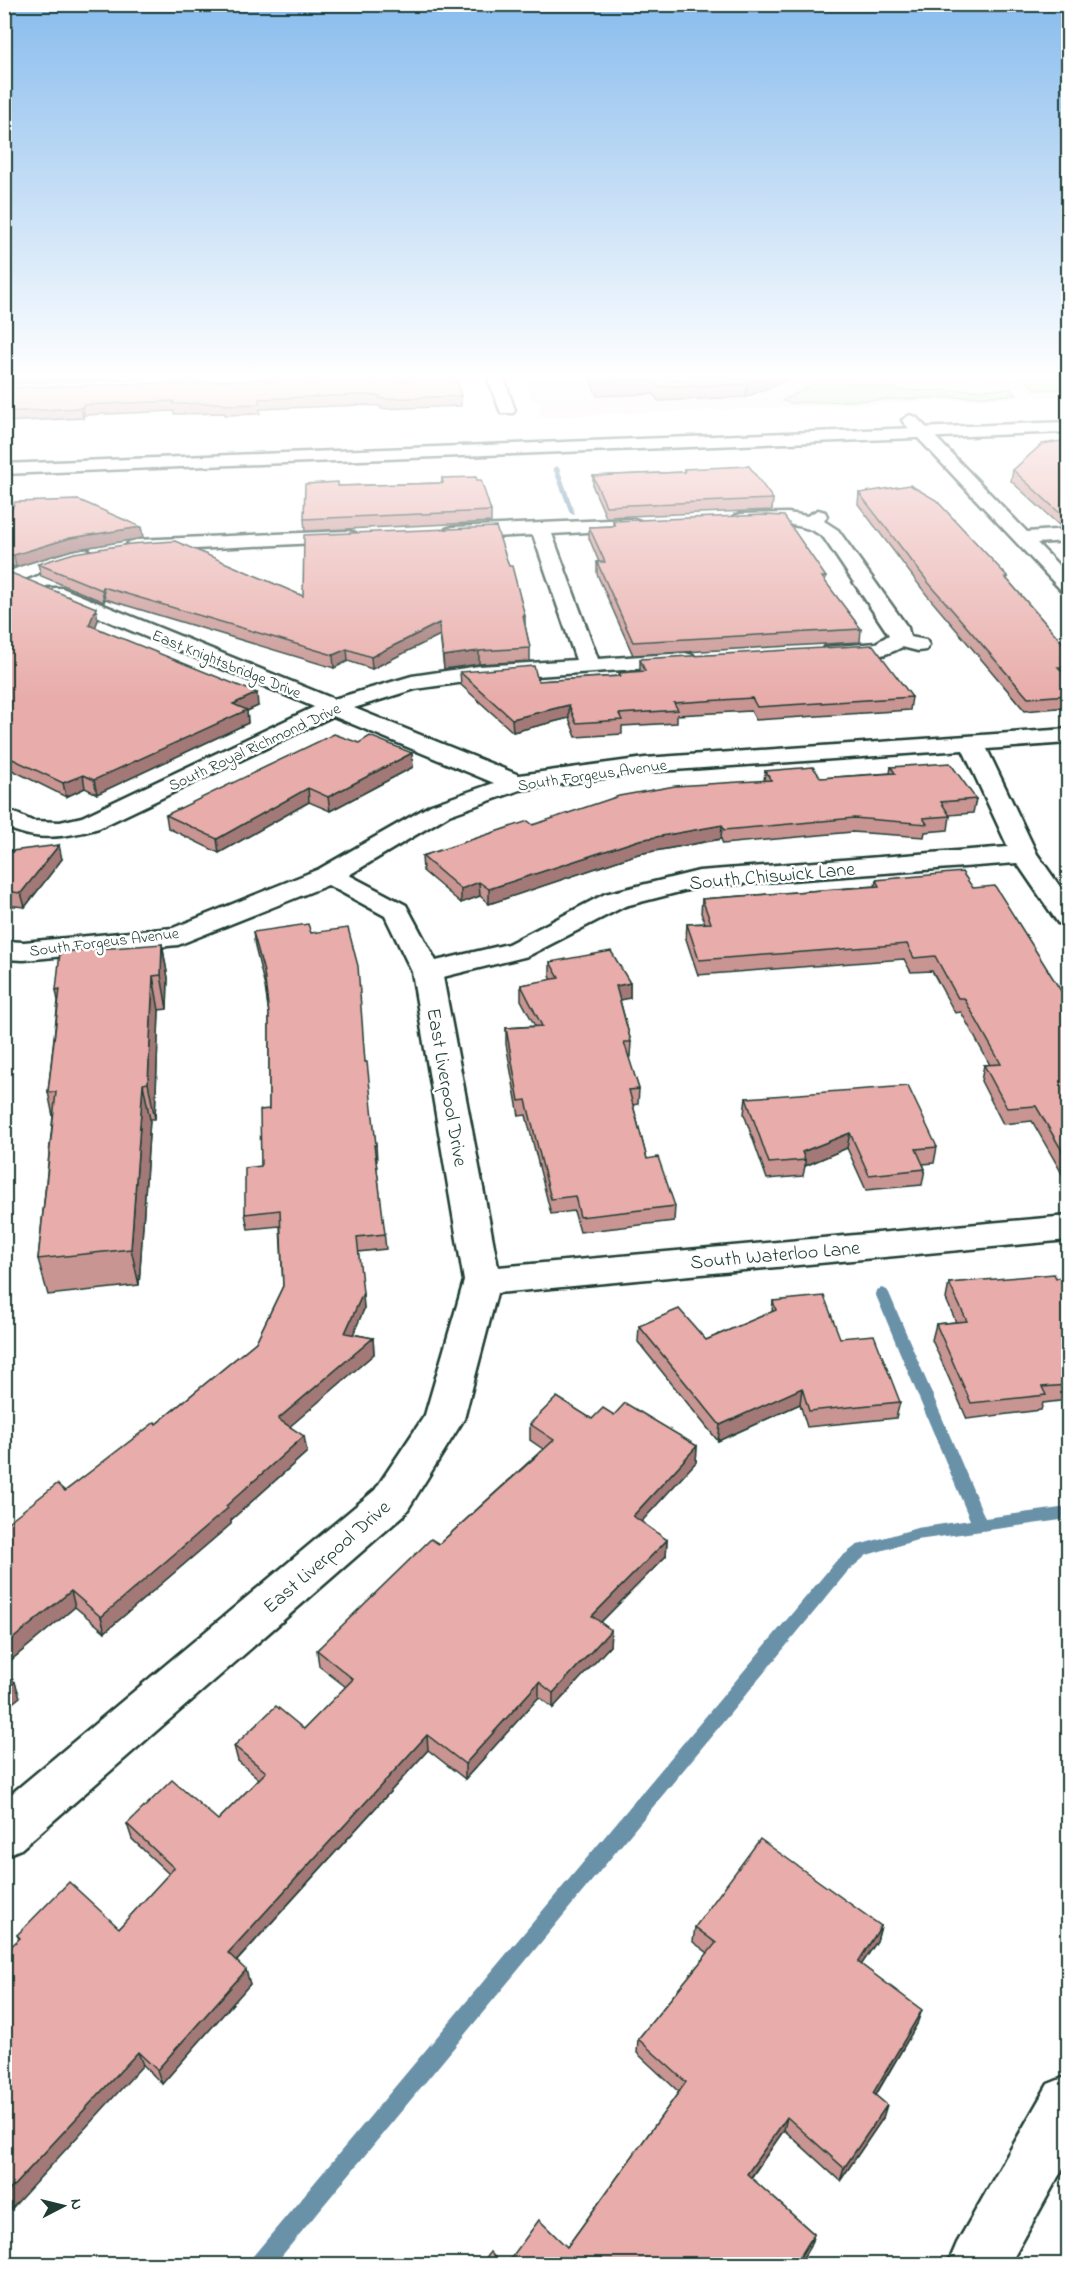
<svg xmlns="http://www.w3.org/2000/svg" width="1073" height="2269" font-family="'Indie Flower',sans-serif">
  <rect width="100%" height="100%" fill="#fff"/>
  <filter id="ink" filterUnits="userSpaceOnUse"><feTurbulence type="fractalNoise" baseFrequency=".0167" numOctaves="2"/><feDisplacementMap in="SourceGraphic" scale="12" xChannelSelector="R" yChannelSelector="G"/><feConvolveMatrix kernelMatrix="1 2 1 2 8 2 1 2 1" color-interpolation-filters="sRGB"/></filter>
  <g filter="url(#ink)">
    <polygon fill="#f8e6e6" points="524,379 1068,379 1068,396 540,417 538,410 542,410 540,404 538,401 532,399"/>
    <g fill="#a8d999" stroke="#648b66" stroke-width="1.5">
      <polygon points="823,379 914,391 1011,389 1017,395 791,403 782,401"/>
      <polygon points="1023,379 1068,379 1068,389 1036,390"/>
    </g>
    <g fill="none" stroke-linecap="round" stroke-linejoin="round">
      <g fill="#6991a8" fill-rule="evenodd">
        <polygon points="556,466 559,468 575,514 570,513 553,468"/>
        <polygon points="882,1288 887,1290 889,1293 985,1518 1068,1507 1068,1519 917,1540 867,1555 848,1571 275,2264 250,2264 253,2256 836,1561 857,1545 862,1544 917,1528 970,1520 875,1293 877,1290"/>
      </g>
      <defs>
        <g id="minor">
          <polygon points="488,379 504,379 515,410 513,413 501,413"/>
          <polygon points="910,415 916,417 1027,532 1068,529 1068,541 1037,543 1068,575 1068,592 1061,590 904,423 902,420"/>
          <path d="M818,510L825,512L827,516L824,521L838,530L908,628L910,637L926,640L929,645L926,650L918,651L902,647C881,659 848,662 825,657L822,652L825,647L876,643L889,635L824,538C802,519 769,525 741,526L734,524L732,520L734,516L741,514L788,513L807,516Z"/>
          <path d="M633,519L640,521L642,525L640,529L552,534L598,659L685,653L693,655L696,660L693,665L479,680L415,689L354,708L519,775L645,758L1068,729V743L987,749L1037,854L1068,898V925L1058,923L1017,863L699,887L625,906L528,956L443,977L498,1267L1068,1216V1240L497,1293L464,1419L405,1514L21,1849L4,1856V1800L375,1490L425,1415L464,1281L412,972L385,916L328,885L178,945L24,960L4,959V941L24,942L173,928L319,869L431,805L494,783L333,716L99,828C66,837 36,843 4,826V808L32,821L60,822L82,817L314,707L48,596L45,592L48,588H62L334,699L412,676L479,666L576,660L533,535L453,539L446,537L444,533L446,529L453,527ZM963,750L1008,847L699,871L605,894L508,944L436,961L406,905L349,875L449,815L520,790L645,772Z"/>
          <polygon points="348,531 355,533 358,537 355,541 136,552 129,550 126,546 129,542 136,540"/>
          <polygon points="82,548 89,550 92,554 89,558 51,568 22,580 8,580 5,576 8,572 37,560"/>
          <polygon points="1068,2076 1068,2159 1010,2264 948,2264 957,2243 1048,2084"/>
        </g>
        <polygon id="secondary" points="1068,422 1068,432 4,474 4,464"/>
      </defs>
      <use href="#minor" stroke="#1f3d34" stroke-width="5"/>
      <use href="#secondary" stroke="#1f3d34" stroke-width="5"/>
      <use href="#minor" fill="#fff" fill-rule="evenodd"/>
      <use href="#secondary" fill="#fff" fill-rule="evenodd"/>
    </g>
    <g fill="#c89592" stroke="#1f3d34" stroke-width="1.5">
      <polygon points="4,379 149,379 4,384"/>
      <polygon points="590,379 789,379 746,397 658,401 654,394 597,396"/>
      <polygon points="4,388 461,396 461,406 381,409 380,406 363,405 260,409 260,414 225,415 225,413 174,414 174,411 84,415 83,418 4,422"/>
      <polygon points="1068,440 1068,527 1061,527 1011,481 1013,470"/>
      <polygon points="684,469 773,499 772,510 606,517 593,487 593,476 684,472"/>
      <polygon points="442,478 491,511 491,522 305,531 304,519 338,486 442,483"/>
      <polygon points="859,493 1008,577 1007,579 1068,649 1068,707 1025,711 926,594 858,504"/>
      <polygon points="613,521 826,577 825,582 861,629 860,642 633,655 597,574 597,562 599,562 589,538 589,527 613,526"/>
      <polygon points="4,527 141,527 143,538 72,550 16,567 4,564"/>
      <polygon points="38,564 303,596 525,616 525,626 530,648 530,661 479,664 444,669 440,635 372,669 348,661 334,668 105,599 104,602 41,576"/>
      <polygon points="4,570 98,620 95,627 258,706 247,711 248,723 97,794 85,788 66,797 4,766"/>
      <polygon points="640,659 912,697 910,710 756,720 751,711 677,715 677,723 622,726 622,734 576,737 569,718 513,732 461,685 460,672 538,681 619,676 619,673 640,672"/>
      <polygon points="413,767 330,811 309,802 219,853 168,828 166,815"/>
      <polygon points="891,767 976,799 973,813 949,815 950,816 948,830 925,832 924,837 852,832 723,844 721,839 638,854 489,904 480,896 461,903 423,871 422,856 533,825 764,781 765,771 821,778 890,773"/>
      <polygon points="4,852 62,859 25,907 4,905"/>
      <polygon points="876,880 973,888 1068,1002 1068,1176 1064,1177 1032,1121 1003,1124 981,1081 984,1065 990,1065 961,1012 955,1013 932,971 911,972 904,959 698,975 686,939 687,924 705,923 701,913 702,899 875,886"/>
      <polygon points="253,932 311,933 365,1062 376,1145 377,1161 376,1161 386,1249 358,1252 364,1309 353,1334 373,1338 374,1354 290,1426 307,1452 231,1520 231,1524 105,1632 75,1607 4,1666 65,1491 156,1424 256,1342 283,1286 280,1226 248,1229 245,1214 261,1166 269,1109 269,1014 265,987 255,947"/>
      <polygon points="162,944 168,978 167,1009 159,1010 155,1119 150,1119 139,1285 48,1295 38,1259 53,1116 48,1092 58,1001 56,990"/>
      <polygon points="550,962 630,983 630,998 620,1000 631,1042 630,1057 628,1057 639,1089 638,1104 633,1105 647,1159 675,1206 674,1221 580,1232 574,1211 551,1214 526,1115 519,1116 506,1044 506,1028 535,1026 521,1000 521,985 552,980 550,976"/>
      <polygon points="746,1098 937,1147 934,1163 923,1164 925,1169 922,1185 866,1190 847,1148 805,1166 803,1176 767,1179 744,1114"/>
      <polygon points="1068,1276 1068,1400 1043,1403 1041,1410 967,1419 932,1340 936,1324 956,1322 946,1299 949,1283 1056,1278"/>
      <polygon points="773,1301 840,1338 900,1402 896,1418 807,1427 800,1404 718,1441 638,1342 639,1326 706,1340 772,1312"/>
      <polygon points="614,1415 697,1446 696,1462 641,1522 667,1540 666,1556 600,1623 611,1630 610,1646 553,1708 539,1697 465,1779 428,1750 237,1961 250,1984 162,2084 19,1939 17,1935 119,1928 169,1874 132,1839 127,1824 218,1820 259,1779 238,1761 234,1746 304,1729 346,1687 319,1666 317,1650 439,1544 543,1449 530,1440 530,1424 592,1419"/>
      <polygon points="881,1926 877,1941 861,1965 917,2024 876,2095 883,2118 840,2181 784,2130 751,2178 814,2234 810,2246 799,2265 506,2265 567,2247 679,2092 637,2053 638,2039 708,1953 693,1942 695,1927"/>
    </g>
    <g fill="#a27977" stroke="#1f3d34" stroke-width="1.5">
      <polygon points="758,379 789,379 746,397 747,384"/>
      <polygon points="83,405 84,415 83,418 81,408"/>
      <polygon points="141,527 143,538 72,550 16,567 14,555 70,538"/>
      <polygon points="103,587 105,599 104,602 102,590"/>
      <polygon points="96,608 98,620 92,637 89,625"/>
      <polygon points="439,623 440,635 372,669 371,657"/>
      <polygon points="347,649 348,661 334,668 333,655"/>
      <polygon points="479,651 479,664 444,669 443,656"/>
      <polygon points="257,693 258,706 247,711 248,723 97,794 94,780 233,704"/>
      <polygon points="569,705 569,718 513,732 512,719"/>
      <polygon points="412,753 413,767 330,811 328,797"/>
      <polygon points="83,775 85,788 66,797 63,783"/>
      <polygon points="308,788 309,802 219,853 217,839"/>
      <polygon points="722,825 721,839 638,854 489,904 489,889 639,840"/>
      <polygon points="59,845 62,859 25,907 21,893"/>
      <polygon points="479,882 480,896 461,903 461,889"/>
      <polygon points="162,944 168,978 167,1009 161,975"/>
      <polygon points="153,976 159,1010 155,1119 148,1083"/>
      <polygon points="630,983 630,998 616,1001 616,986"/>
      <polygon points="143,1084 150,1119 139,1285 131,1249"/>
      <polygon points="850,1133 847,1148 805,1166 805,1160 802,1152"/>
      <polygon points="363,1293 364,1309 347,1349 345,1333"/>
      <polygon points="373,1338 374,1354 280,1435 278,1419"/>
      <polygon points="802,1388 800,1404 718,1441 720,1425"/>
      <polygon points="304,1436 307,1452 231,1520 231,1524 105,1632 101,1617"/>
      <polygon points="697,1446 696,1462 632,1532 633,1516"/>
      <polygon points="667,1540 666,1556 591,1632 592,1616"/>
      <polygon points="71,1591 75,1607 4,1666 4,1646"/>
      <polygon points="611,1630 610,1646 553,1708 553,1693"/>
      <polygon points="15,1682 20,1697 4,1710 4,1690"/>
      <polygon points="539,1682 539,1697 465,1779 465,1764"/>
      <polygon points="427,1735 428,1750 231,1967 228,1953"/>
      <polygon points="881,1926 877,1941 854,1976 858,1962"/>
      <polygon points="246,1970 250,1984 162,2084 157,2070"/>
      <polygon points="922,2010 917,2024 869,2106 873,2093"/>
      <polygon points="138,2052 143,2065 4,2217 4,2196"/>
      <polygon points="887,2105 883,2118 840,2181 844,2168"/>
      <polygon points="787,2117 784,2130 744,2187 747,2174"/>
      <polygon points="814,2234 810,2246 799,2265 795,2265"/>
    </g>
    <g fill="#e8adaa" stroke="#1f3d34" stroke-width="1.5">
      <polygon points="273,379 456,379 461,396 380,399 380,396 362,395 259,399 259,404 224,405 224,403 173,404 174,401 83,405 81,408 4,412 4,388"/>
      <polygon points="596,379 758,379 747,384 658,387 654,380 598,382"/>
      <polygon points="1068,440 1068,516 1063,516 1013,470 1042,444"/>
      <polygon points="749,466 773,499 606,506 593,476 685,472 684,469"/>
      <polygon points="476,477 477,480 481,480 491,511 304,519 305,484 338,482 338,486 443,483 442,478"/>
      <polygon points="910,485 936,500 1008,577 1005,577 1068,649 1068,667 1058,667 1068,678 1068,695 1028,698 928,582 859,493"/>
      <polygon points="79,500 141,527 70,538 14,555 4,553 4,527 15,502"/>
      <polygon points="766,515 784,516 826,577 822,577 861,629 633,642 597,562 605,562 589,527 615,526 613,521"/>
      <polygon points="496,527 509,566 512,566 525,616 523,616 530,648 479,651 443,656 439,623 371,657 347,649 333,655 103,587 102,590 38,564 74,553 130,544 175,541 303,596 304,535"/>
      <polygon points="4,570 96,608 89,625 257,693 233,704 247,710 94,780 83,775 63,783 4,755"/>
      <polygon points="873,645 912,697 757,707 752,698 674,703 678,710 619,714 622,720 576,723 569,705 512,719 460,672 534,666 538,681 621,676 619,673 645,671 640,659"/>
      <polygon points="334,734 359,743 370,736 412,753 328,797 308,788 217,839 166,815"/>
      <polygon points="950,763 976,799 941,802 950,816 923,818 927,824 854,818 724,830 722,825 639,840 489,889 479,882 461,889 422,856 528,821 533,825 619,796 675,786 771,780 765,771 813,767 821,778 895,773 891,767"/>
      <polygon points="59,845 21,893 4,891 4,852"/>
      <polygon points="962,872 973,888 995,886 1068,1002 1068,1161 1036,1106 1007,1108 984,1065 1001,1064 964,998 958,998 935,956 914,958 907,944 699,960 687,924 711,923 702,899 879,886 876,880"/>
      <polygon points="308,924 311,933 348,928 358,966 365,1062 367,1062 376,1145 374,1145 385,1234 357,1237 363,1293 345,1333 373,1338 278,1419 304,1436 226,1506 228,1508 101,1617 71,1591 4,1646 4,1525 57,1484 65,1491 155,1422 156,1424 256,1342 283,1286 280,1210 245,1214 245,1168 261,1166 260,1110 269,1109 269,1014 264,972 253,932"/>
      <polygon points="162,944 161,975 153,976 148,1083 143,1084 131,1249 38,1259 56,1092 48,1092 60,989 56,990 60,952"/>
      <polygon points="611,951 630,983 616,986 631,1042 624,1042 639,1089 629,1090 647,1159 658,1157 675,1206 580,1217 575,1196 551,1199 526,1100 519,1101 506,1028 542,1026 521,985 559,978 550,962"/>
      <polygon points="908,1086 937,1147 916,1149 925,1169 869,1175 850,1133 802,1152 805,1160 769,1163 746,1098"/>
      <polygon points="1054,1274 1056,1278 1068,1276 1068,1385 1042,1387 1046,1395 971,1403 936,1324 967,1321 949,1283"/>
      <polygon points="824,1296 840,1338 874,1335 900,1402 809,1411 802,1388 720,1425 639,1326 679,1309 706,1340 776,1310 773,1301"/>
      <polygon points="557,1397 592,1419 603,1408 614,1415 625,1403 697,1446 633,1516 667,1540 592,1616 611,1630 553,1693 539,1682 465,1764 427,1735 228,1953 246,1970 157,2070 138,2052 4,2196 4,1953 20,1938 17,1935 69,1882 119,1928 174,1868 127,1824 172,1780 218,1820 266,1772 234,1746 276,1706 304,1729 353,1679 317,1650 431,1539 439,1544 554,1440 530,1424"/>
      <polygon points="4,1672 15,1682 4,1690"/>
      <polygon points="760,1839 881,1926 858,1962 922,2010 873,2093 887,2105 844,2168 787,2117 747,2174 814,2234 795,2265 710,2265 706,2261 703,2265 506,2265 539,2220 567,2247 686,2082 638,2039 716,1943 695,1927"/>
      <polygon points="490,2252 502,2265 481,2265"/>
    </g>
  </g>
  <linearGradient id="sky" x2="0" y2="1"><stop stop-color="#89bced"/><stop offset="0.54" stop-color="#fff"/><stop offset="1" stop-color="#fff" stop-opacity="0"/></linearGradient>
  <rect width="1073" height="697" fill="url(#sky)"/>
  <g text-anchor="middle" stroke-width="5" stroke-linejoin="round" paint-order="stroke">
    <g font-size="16" fill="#1f3d34" stroke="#fff">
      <text transform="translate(227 663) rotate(22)" y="6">East Knightsbridge Drive</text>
      <text transform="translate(254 746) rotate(-25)" y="6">South Royal Richmond Drive</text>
      <text transform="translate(592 774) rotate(-8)" y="6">South Forgeus Avenue</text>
      <text transform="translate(104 941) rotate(-7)" y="6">South Forgeus Avenue</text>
    </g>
    <g font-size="20" fill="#1f3d34" stroke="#fff">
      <text transform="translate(772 875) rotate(-5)" y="7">South Chiswick Lane</text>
      <text transform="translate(448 1087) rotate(80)" y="7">East Liverpool Drive</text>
      <text transform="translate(775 1254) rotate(-5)" y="7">South Waterloo Lane</text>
      <text transform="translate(326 1556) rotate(-41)" y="7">East Liverpool Drive</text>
    </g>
  </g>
  <rect width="1073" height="2269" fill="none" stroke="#fff" stroke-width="24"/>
  <rect x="12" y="12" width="1049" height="2245" fill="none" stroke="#1f3d34" stroke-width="2" filter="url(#ink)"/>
  <g transform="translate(63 2206) rotate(83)" stroke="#ffffff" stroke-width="4.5" paint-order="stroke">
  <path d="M0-4.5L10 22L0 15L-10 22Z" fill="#1f3d34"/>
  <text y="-9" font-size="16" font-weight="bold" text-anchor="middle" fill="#1f3d34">N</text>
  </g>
</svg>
